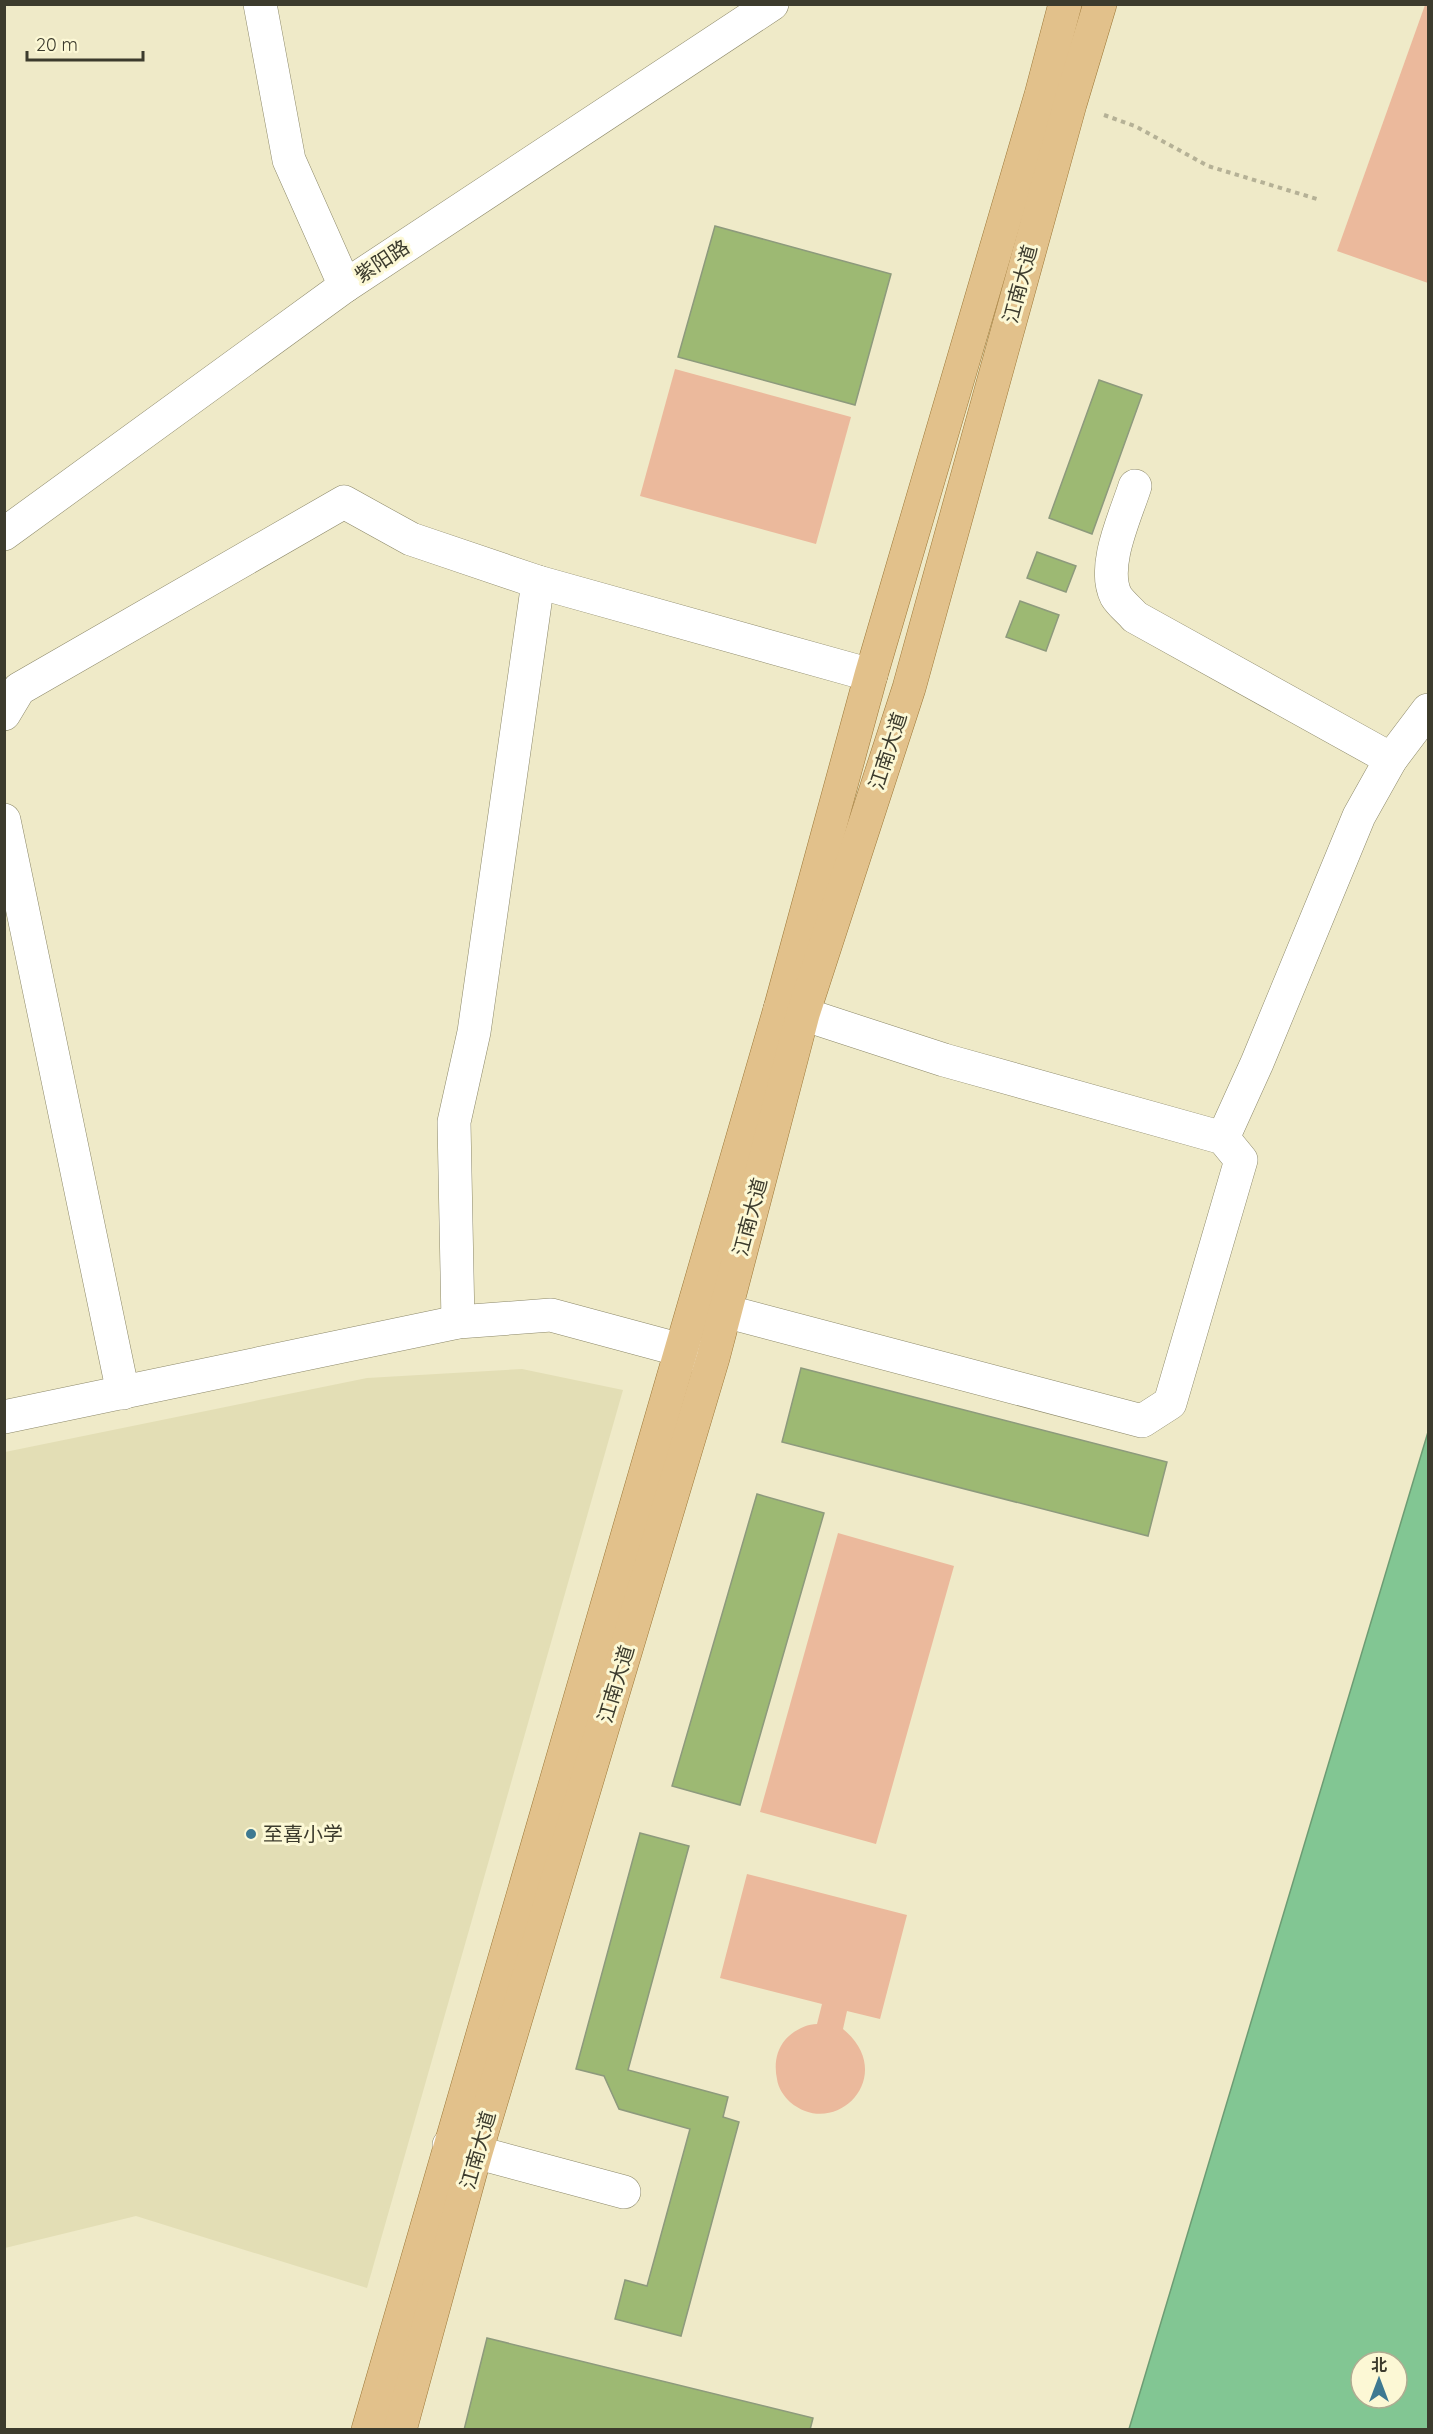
<svg xmlns="http://www.w3.org/2000/svg" width="1433" height="2434" font-family="Quicksand,'Noto Sans SC',sans-serif">
  <rect width="100%" height="100%" fill="#efeac8"/>
  <polygon fill="#e3deb5" points="522,1369 623,1390 367,2288 136,2216 5,2248 5,1452 367,1378"/>
  <g fill="#ebb99c">
    <polygon points="1425,5 1428,5 1428,283 1337,251"/>
    <polygon points="675,369 851,417 816,544 640,496"/>
    <polygon points="838,1533 954,1566 876,1844 760,1812"/>
    <path d="M747,1874L907,1915L880,2019L847,2011L843,2029C899,2075 836,2141 790,2102C784,2096 778,2088 777,2079C774,2065 776,2051 785,2040C793,2031 806,2024 817,2024L822,2004L720,1978Z"/>
  </g>
  <path fill="#82c693" stroke="#6d9c74" stroke-width="1.5" fill-rule="evenodd" d="M1428,1432V2429H1129ZM1361,2362H1397V2398H1361Z"/>
  <g fill="#9db973" stroke="#8d9a7c" stroke-width="1.5">
    <polygon points="715,226 891,274 855,405 678,357"/>
    <polygon points="1099,380 1142,395 1092,534 1049,518"/>
    <polygon points="1037,552 1076,566 1066,592 1027,578"/>
    <polygon points="1020,601 1059,615 1046,651 1006,637"/>
    <polygon points="801,1368 1167,1462 1148,1536 782,1442"/>
    <polygon points="757,1494 824,1513 740,1805 672,1786"/>
    <polygon points="640,1833 689,1846 628,2070 728,2097 723,2117 739,2122 681,2336 615,2319 625,2280 647,2286 690,2129 619,2109 604,2076 576,2069"/>
    <polygon points="487,2338 813,2418 810,2430 464,2430"/>
  </g>
  <g fill="none" stroke-linecap="round" stroke-linejoin="round">
    <defs>
      <g id="minor">
        <polyline points="260,4 289,160 345,286"/>
        <path d="M1135,486C1126,515 1101,566 1116,596C1120,603 1130,611 1135,617L1391,759"/>
        <polyline points="4,534 345,286 772,4"/>
        <polyline points="4,714 19,689 344,502 411,539 538,582 871,675"/>
        <polyline points="4,820 123,1393"/>
        <polyline points="1223,1138 1257,1063 1359,816 1391,759 1428,710"/>
        <polyline points="698,1304 1142,1421 1170,1403 1241,1160 1223,1138 944,1060 803,1014 780,1009"/>
        <polyline points="458,1322 454,1122 474,1032 538,582"/>
        <polyline points="4,1417 458,1322 551,1315 707,1357"/>
        <polyline points="449,2145 624,2192"/>
      </g>
      <g id="major">
        <polyline points="368,2430 780,1009 871,675 1041,95 1065,4"/>
        <polyline points="400,2430 476,2152 713,1358 803,1014 909,688 1070,104 1100,4"/>
      </g>
    </defs>
    <use href="#minor" stroke="#8c8869" stroke-width="34"/>
    <use href="#major" stroke="#9c7737" stroke-width="34"/>
    <polyline stroke="#b5b196" stroke-width="4" stroke-dasharray="4.5 4.5" stroke-linecap="butt" points="1104,115 1135,126 1208,166 1317,199"/>
    <use href="#minor" stroke="#fff" stroke-width="33"/>
    <use href="#major" stroke="#e2c18b" stroke-width="33"/>
  </g>
  <circle fill="#3e7991" stroke="#fcf8d5" stroke-width="2" cx="251" cy="1834" r="6"/>
  <g text-anchor="middle" stroke-width="6" stroke-linejoin="round" paint-order="stroke">
    <g font-size="20" fill="#3c3b2d" stroke="#fcf8d5">
      <text transform="translate(382 261) rotate(-33)" y="7">紫阳路</text>
      <text transform="translate(1020 284) rotate(-75)" y="7">江南大道</text>
      <text transform="translate(888 751) rotate(-72)" y="7">江南大道</text>
      <text transform="translate(750 1217) rotate(-75)" y="7">江南大道</text>
      <text transform="translate(616 1684) rotate(-73)" y="7">江南大道</text>
      <text transform="translate(478 2150) rotate(-74)" y="7">江南大道</text>
    </g>
    <g font-size="20" fill="#3c3b2d" stroke="#fcf8d5" text-anchor="start">
      <text x="263" y="1841">至喜小学</text>
    </g>
  </g>
  <rect width="1433" height="2434" fill="none" stroke="#3c3b2d" stroke-width="12"/>
  <g transform="translate(1379 2380)"><circle r="28" fill="#fcf8d5" stroke="#afac92" stroke-width="1.5"/>
  <path d="M0-4.5L10 22L0 15L-10 22Z" fill="#3e7991"/>
  <text y="-9" font-size="16" font-weight="bold" text-anchor="middle" fill="#3c3b2d">北</text>
  </g>
  <path d="M27 51v9h116v-9" fill="none" stroke="#3c3b2d" stroke-width="3"/>
  <text x="36" y="51" font-size="18" fill="#3c3b2d" stroke="#fcf8d5" stroke-width="4.5" paint-order="stroke">20 m</text>
</svg>
